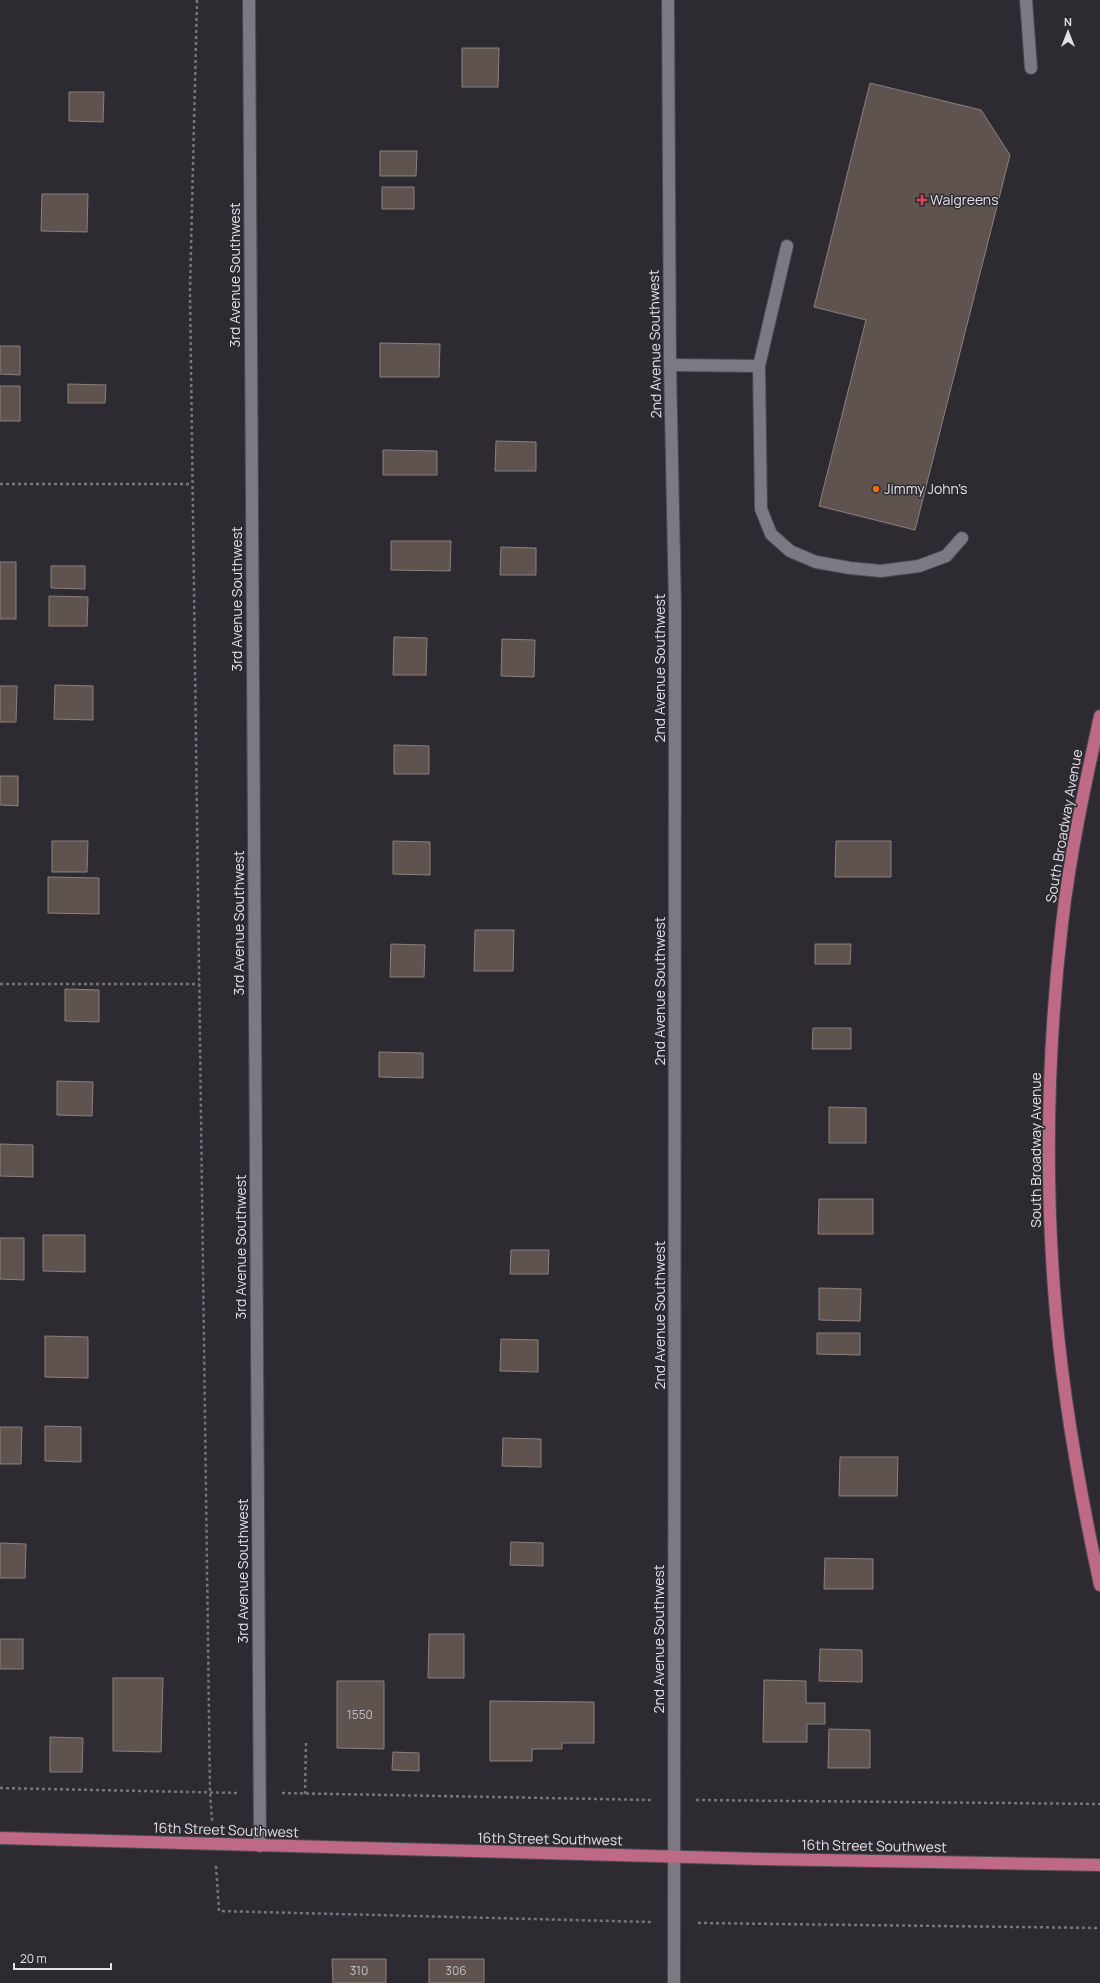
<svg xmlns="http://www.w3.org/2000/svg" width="1100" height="1983" font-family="Manrope,sans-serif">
  <rect width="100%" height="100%" fill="#2d2a32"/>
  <g fill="#5e534f" stroke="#8b807b">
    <polygon points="462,48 499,48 498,87 462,87"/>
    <polygon points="870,83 981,110 1010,155 915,530 819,506 866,320 814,307"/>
    <polygon points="69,92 104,92 103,122 69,121"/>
    <polygon points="380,151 417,151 416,176 380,176"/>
    <rect x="382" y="187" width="32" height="22"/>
    <polygon points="42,194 88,194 87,232 41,231"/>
    <polygon points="380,343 440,344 439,377 380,377"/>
    <polygon points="0,346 20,346 20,375 0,374"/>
    <polygon points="68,384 106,385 105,403 68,403"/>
    <rect x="0" y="386" width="20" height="35"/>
    <polygon points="496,441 536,442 536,471 495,471"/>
    <polygon points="383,450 437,451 437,475 383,475"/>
    <polygon points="391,541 451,541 450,571 391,570"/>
    <polygon points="501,547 536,548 536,575 500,575"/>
    <rect x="0" y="562" width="16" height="57"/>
    <polygon points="51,566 85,566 85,589 51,588"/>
    <polygon points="49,596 88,597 87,626 49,626"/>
    <polygon points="394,637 427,638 426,675 393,675"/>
    <polygon points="502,639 535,640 534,677 501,676"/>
    <polygon points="55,685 93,686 93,720 54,719"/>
    <polygon points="0,686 17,686 16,722 0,722"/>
    <polygon points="394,745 429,746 429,774 394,774"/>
    <polygon points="0,776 18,776 18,806 0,805"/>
    <polygon points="52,841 88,841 87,872 52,872"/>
    <polygon points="393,841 430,842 430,875 393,874"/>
    <polygon points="836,841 891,841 891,877 835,877"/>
    <polygon points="48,877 99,878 99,914 48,913"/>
    <polygon points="475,930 514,930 513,971 474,971"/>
    <polygon points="391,944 425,945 424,977 390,977"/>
    <polygon points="815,944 851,944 850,964 815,964"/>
    <polygon points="65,989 99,990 99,1022 65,1021"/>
    <polygon points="813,1028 851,1028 851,1049 812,1049"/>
    <polygon points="379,1052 423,1053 423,1078 379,1077"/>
    <polygon points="57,1081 93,1082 92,1116 57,1115"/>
    <polygon points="829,1107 866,1108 866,1143 829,1143"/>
    <polygon points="0,1144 33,1145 33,1177 0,1176"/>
    <polygon points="819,1199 873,1199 873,1234 818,1234"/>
    <polygon points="43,1235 85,1235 85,1272 43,1271"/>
    <polygon points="0,1238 24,1238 24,1280 0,1279"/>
    <polygon points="511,1250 549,1250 548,1274 510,1274"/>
    <polygon points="819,1288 861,1289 860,1321 819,1320"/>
    <polygon points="817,1333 860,1333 860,1355 817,1354"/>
    <polygon points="45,1336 88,1337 88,1378 45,1377"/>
    <polygon points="501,1339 538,1340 538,1372 500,1371"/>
    <polygon points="45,1426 81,1427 81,1462 45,1461"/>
    <polygon points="0,1427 22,1427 21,1464 0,1464"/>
    <polygon points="503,1438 541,1439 541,1467 502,1466"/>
    <polygon points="840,1457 898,1457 897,1496 839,1496"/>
    <polygon points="511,1542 543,1543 543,1566 510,1565"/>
    <polygon points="0,1543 26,1544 25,1578 0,1578"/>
    <polygon points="825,1558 873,1559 873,1589 824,1589"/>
    <polygon points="429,1634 464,1634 464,1678 428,1678"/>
    <rect x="0" y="1639" width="23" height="30"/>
    <polygon points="820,1649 862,1650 862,1682 819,1681"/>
    <polygon points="113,1678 163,1678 161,1752 113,1751"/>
    <polygon points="764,1680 806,1681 806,1703 825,1703 825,1724 807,1724 807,1742 763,1742"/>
    <polygon points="337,1681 384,1681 384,1749 337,1748"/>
    <polygon points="490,1701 594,1702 594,1743 562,1743 562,1749 532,1749 532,1761 490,1761"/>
    <polygon points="829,1729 870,1730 870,1768 828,1768"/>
    <polygon points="50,1737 83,1738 82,1772 50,1772"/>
    <polygon points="393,1752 419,1753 419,1771 392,1770"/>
    <polygon points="332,1959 386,1959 386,1983 333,1983"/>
    <rect x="429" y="1959" width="55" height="24"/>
  </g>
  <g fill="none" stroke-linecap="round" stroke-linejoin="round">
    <defs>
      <g id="minor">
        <polyline points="249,0 260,1846"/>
        <polyline points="668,0 670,365 675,608 674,1983"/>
        <polyline points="1026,0 1031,68"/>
        <polyline points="787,246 759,366 761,509 771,534 790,551 816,562 850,568 881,571 919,566 946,556 962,538"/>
        <polyline points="670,365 759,366"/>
      </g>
      <g id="major">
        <path d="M1100,716C1085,785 1070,854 1062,924C1048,1045 1045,1168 1054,1289C1061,1388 1079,1488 1100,1585"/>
        <polyline points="0,1838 760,1859 1100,1865"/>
      </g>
    </defs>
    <use href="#minor" stroke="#4a494f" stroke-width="14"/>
    <use href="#major" stroke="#4a494f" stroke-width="14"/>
    <g stroke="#77757c" stroke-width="2.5" stroke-dasharray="3 3" stroke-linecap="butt">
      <polyline points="197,0 190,290 210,1792 212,1821"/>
      <polyline points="0,484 192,484"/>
      <polyline points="0,984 199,984"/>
      <polyline points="0,1788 237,1793"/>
      <polyline points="282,1793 651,1800"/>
      <polyline points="305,1794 306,1743"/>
      <polyline points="696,1800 1100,1804"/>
      <polyline points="216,1866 219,1911 651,1922"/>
      <polyline points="698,1923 1100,1928"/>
    </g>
    <use href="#minor" stroke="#7c7983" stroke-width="12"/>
    <use href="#major" stroke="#be6985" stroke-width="12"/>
  </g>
  <path fill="#e0444e" stroke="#2d2a32" stroke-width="1.5" d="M920 194h4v4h4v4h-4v4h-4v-4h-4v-4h4z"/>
  <circle fill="#e8710a" stroke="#2d2a32" stroke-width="1.5" cx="876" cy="489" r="4"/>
  <g text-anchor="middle" stroke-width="3" stroke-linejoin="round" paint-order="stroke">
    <g font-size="12" fill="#c1bec0">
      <text x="360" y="1719">1550</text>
      <text x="359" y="1975">310</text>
      <text x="456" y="1975">306</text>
    </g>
    <g font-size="14" fill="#e2e1e6" stroke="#2d2a32" text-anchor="start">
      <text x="930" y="205">Walgreens</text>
      <text x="884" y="494">Jimmy John's</text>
    </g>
    <g font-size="14" fill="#e2e1e6" stroke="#2d2a32">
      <text transform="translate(235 275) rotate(-90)" y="5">3rd Avenue Southwest</text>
      <text transform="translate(655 344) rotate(-91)" y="5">2nd Avenue Southwest</text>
      <text transform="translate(237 599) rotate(-90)" y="5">3rd Avenue Southwest</text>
      <text transform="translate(660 668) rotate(-90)" y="5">2nd Avenue Southwest</text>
      <text transform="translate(1064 826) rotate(-80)" y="5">South Broadway Avenue</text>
      <text transform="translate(239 923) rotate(-90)" y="5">3rd Avenue Southwest</text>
      <text transform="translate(660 991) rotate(-90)" y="5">2nd Avenue Southwest</text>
      <text transform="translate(1036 1150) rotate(-90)" y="5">South Broadway Avenue</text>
      <text transform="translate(241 1247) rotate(-90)" y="5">3rd Avenue Southwest</text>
      <text transform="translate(660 1315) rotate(-90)" y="5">2nd Avenue Southwest</text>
      <text transform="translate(243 1571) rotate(-90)" y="5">3rd Avenue Southwest</text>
      <text transform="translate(659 1639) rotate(-90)" y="5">2nd Avenue Southwest</text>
      <text transform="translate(226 1830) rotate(2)" y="5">16th Street Southwest</text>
      <text transform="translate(550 1839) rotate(1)" y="5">16th Street Southwest</text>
      <text transform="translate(874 1846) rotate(1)" y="5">16th Street Southwest</text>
    </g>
  </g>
  <g transform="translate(1068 32)" stroke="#2d2a32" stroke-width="3" paint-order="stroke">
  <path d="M0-3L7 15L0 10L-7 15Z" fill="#e2e1e6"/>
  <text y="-6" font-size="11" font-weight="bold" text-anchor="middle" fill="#e2e1e6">N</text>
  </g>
  <path d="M14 1963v6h97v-6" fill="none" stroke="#e2e1e6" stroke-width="2"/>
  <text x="20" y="1963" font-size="12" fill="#e2e1e6" stroke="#2d2a32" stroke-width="3" paint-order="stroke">20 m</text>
</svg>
